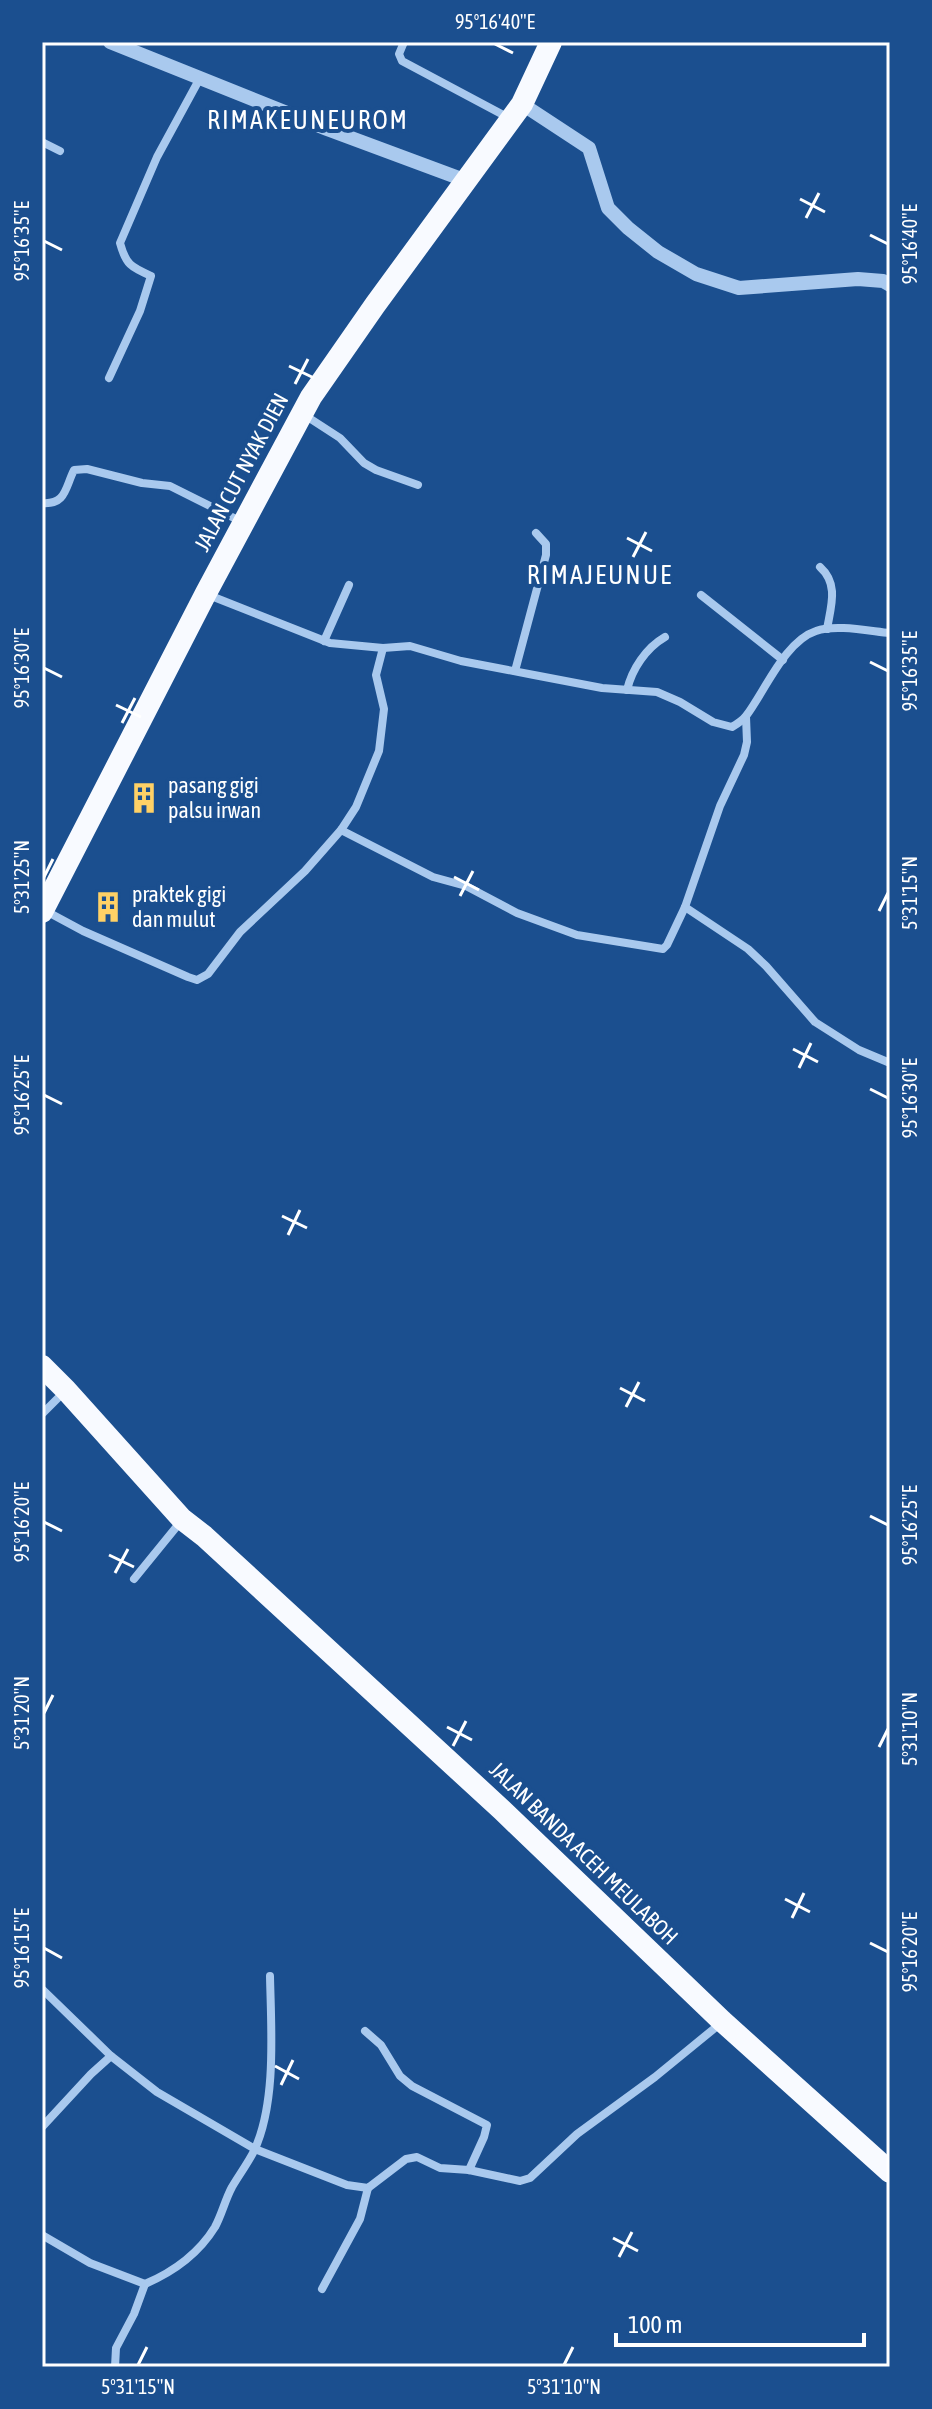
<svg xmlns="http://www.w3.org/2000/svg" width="932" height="2409" font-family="'Asap Condensed',sans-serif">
  <rect width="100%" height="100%" fill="#1b4f8f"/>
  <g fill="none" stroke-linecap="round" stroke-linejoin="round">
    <g stroke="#a9c9ee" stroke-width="8">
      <polyline points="404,42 399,54 402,61 509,118"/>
      <polyline points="42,142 60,151"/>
      <path d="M109,378L140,311L151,276C131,267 126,265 120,243L157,157L200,78"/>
      <polyline points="303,414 340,438 364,463 376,470 418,485"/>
      <path d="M42,503C66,505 65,488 74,470L87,469L142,483L170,486L242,522"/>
      <path d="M820,567C839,584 831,606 827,629"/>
      <path d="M206,594L330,643L383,648L410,646L461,661L534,675L602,688L657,692L680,702L713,722L732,727C737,724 743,720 746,716C765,691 785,641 816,631C835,624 869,631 890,633"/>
      <polyline points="701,595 783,660"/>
      <polyline points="324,641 349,585"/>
      <polyline points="515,671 546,555 546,544 536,533"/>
      <path d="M627,690C632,669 646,648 665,637"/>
      <polyline points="341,830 433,877 466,886 517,913 577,935 663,949 667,945 685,907 720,806 744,755 747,742 746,717"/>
      <polyline points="685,907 748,949 766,966 815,1022 859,1050 890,1063"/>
      <polyline points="44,910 83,931 188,977 197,980 208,974 240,932 305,871 341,830 356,807 379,751 384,709 376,675 383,648"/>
      <polyline points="42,1414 64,1392"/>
      <polyline points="134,1579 182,1520"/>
      <polyline points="42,1989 111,2056 157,2092 255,2149 347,2185 368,2188 406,2159 417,2157 440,2168 469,2170 520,2181 530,2178 577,2134 655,2077 721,2023"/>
      <polyline points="365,2031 381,2045 400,2076 412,2086 487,2125 484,2137 469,2170"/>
      <polyline points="42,2127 91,2074 111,2056"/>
      <path d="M42,2235L90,2263L145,2284C173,2272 199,2253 215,2227C222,2214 225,2200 232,2187C239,2175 248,2163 254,2151C277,2102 271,2028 270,1976"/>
      <polyline points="322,2289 360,2219 368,2188"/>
      <polyline points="115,2367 116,2348 134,2314 145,2284"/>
    </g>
    <g stroke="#a9c9ee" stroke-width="14">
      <polyline points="110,42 327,129 467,181"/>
      <polyline points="522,104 589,148 608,208 628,228 658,252 696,274 739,288 858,279 883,281 890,285"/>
    </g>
    <g stroke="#f8faff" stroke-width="22">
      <polyline points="42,912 206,593 311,397 375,305 522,104 551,42"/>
      <polyline points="42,1366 66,1390 182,1519 204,1536 502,1810 722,2021 890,2172"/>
    </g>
  </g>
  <path fill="none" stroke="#fff" stroke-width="3" d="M495,44L513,53M800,199L825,212M806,218L819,193M870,235L888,244M44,241L62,250M289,366L314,378M295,384L308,359M627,538L652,551M633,557L646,532M870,662L888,671M44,668L62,677M116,705L141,717M122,723L135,698M44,877L53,859M454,877L479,890M460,896L473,871M879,911L888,893M793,1049L818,1062M799,1068L811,1043M870,1089L888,1098M44,1095L62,1104M282,1216L307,1228M288,1235L300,1210M620,1388L645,1401M626,1407L639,1382M870,1516L888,1525M44,1522L62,1531M109,1555L134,1567M115,1573L128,1549M44,1713L53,1695M447,1727L472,1740M453,1746L466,1721M879,1747L888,1729M785,1899L810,1912M792,1918L804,1893M870,1943L888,1952M44,1948L62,1958M275,2066L299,2079M281,2085L293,2060M613,2238L638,2251M619,2257L632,2232M138,2365L147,2347M564,2365L573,2347"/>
  <defs>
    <symbol id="building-bare" viewBox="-9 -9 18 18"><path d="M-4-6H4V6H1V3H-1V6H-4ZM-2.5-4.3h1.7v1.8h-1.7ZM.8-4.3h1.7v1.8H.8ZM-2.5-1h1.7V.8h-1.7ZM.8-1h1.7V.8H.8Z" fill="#ffd166" stroke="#1b4f8f" stroke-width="2.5" paint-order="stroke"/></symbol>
  </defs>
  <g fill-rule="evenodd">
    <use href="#building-bare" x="122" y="776" width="44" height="44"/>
    <use href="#building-bare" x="86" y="885" width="44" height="44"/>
  </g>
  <g text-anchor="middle" stroke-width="8" stroke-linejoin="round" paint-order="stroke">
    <g font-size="22" fill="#fff" stroke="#1b4f8f">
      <text transform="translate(241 472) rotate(-62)" y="8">JALAN CUT NYAK DIEN</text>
      <text transform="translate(584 1853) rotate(44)" y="8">JALAN BANDA ACEH MEULABOH</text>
    </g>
    <g font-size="22" fill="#fff" stroke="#1b4f8f" text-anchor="start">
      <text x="168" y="793">pasang gigi<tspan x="168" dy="25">palsu irwan</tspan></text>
      <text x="132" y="902">praktek gigi<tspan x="132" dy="25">dan mulut</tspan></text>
    </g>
    <g font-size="26" letter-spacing="2" fill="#fff" stroke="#1b4f8f">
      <text x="308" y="129">RIMAKEUNEUROM</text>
      <text x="600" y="584">RIMAJEUNUE</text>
    </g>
  </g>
  <rect width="932" height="2409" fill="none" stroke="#1b4f8f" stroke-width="88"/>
  <path d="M616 2333v12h248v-12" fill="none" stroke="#ffffff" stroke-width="4"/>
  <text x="628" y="2333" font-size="24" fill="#ffffff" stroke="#1b4f8f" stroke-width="6" paint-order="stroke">100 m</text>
  <rect x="44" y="44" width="844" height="2321" fill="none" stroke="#fff" stroke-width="3"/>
  <g font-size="20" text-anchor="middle" fill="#fff">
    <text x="495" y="29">95°16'40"E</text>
    <text transform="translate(22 241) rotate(-90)" y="7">95°16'35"E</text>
    <text transform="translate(910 244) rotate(-90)" y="7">95°16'40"E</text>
    <text transform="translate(22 668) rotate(-90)" y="7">95°16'30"E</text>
    <text transform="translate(910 671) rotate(-90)" y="7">95°16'35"E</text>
    <text transform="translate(22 877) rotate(-90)" y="7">5°31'25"N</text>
    <text transform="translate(910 893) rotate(-90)" y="7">5°31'15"N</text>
    <text transform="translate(22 1095) rotate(-90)" y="7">95°16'25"E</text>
    <text transform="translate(910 1098) rotate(-90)" y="7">95°16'30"E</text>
    <text transform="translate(22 1522) rotate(-90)" y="7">95°16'20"E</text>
    <text transform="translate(910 1525) rotate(-90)" y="7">95°16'25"E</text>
    <text transform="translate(22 1713) rotate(-90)" y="7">5°31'20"N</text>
    <text transform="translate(910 1729) rotate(-90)" y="7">5°31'10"N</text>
    <text transform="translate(22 1948) rotate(-90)" y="7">95°16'15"E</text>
    <text transform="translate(910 1952) rotate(-90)" y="7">95°16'20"E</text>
    <text x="138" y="2394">5°31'15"N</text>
    <text x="564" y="2394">5°31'10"N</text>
  </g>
</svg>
